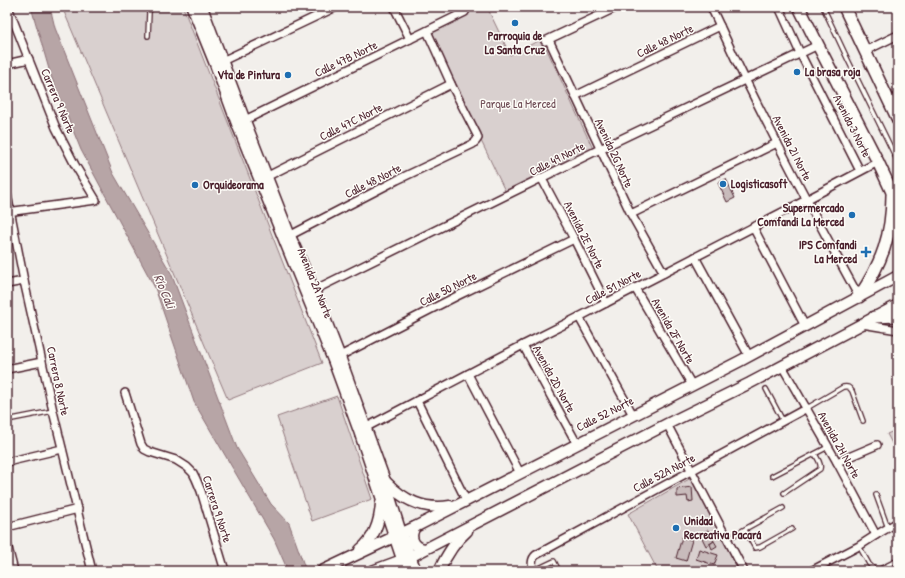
<svg xmlns="http://www.w3.org/2000/svg" width="905" height="578" font-family="'Patrick Hand',sans-serif">
  <rect width="100%" height="100%" fill="#f2efeb"/>
  <filter id="ink" filterUnits="userSpaceOnUse"><feTurbulence type="fractalNoise" baseFrequency=".025" numOctaves="2"/><feDisplacementMap in="SourceGraphic" scale="8" xChannelSelector="R" yChannelSelector="G"/><feConvolveMatrix kernelMatrix="1 2 1 2 8 2 1 2 1" color-interpolation-filters="sRGB"/></filter>
  <g filter="url(#ink)">
    <g fill="#d9d0cf" stroke="#92787d">
      <polygon points="62,7 183,7 322,363 228,400"/>
      <polygon points="479,7 487,7 510,55 542,39 593,149 506,193 429,32"/>
      <polygon points="337,396 372,499 312,521 277,417"/>
      <polygon points="898,429 898,455 887,434"/>
      <polygon points="691,478 740,571 658,571 628,514"/>
    </g>
    <polygon fill="#b7a5a6" stroke="#8b6f75" points="31,7 50,7 55,28 113,173 171,273 237,448 271,504 289,523 306,571 288,571 274,539 194,402 155,288 81,150 51,76"/>
    <g fill="#c8bbbb" stroke="#4a1f2b">
      <polygon points="726,179 735,198 727,202 718,183"/>
      <polygon points="692,487 693,501 688,502 687,496 677,497 677,489"/>
      <polygon points="708,530 714,541 706,546 700,534"/>
      <polygon points="682,537 692,540 686,561 676,558"/>
      <polygon points="714,541 717,546 712,549 710,544"/>
      <polygon points="699,549 718,555 714,565 696,559"/>
    </g>
    <g fill="none" stroke-linecap="round" stroke-linejoin="round">
      <defs>
        <g id="lane">
          <polyline points="823,7 848,60 898,162"/>
          <polyline points="148,36 149,12 152,7"/>
          <polyline points="766,389 783,421"/>
          <path d="M807,408L843,387C848,386 849,387 852,391L863,421"/>
          <polyline points="7,420 53,411"/>
          <polyline points="772,476 828,447"/>
          <path d="M784,493L820,469C822,464 817,458 815,454"/>
          <polyline points="876,495 888,528"/>
          <polyline points="745,530 755,548 760,547 792,529"/>
          <polyline points="727,539 783,508"/>
          <polyline points="859,546 869,564 874,569 880,569 898,560"/>
          <polyline points="533,571 554,561 559,571"/>
        </g>
        <g id="street">
          <polyline points="394,7 410,39"/>
          <path d="M711,7C723,32 734,57 746,81C782,154 820,226 859,297"/>
          <polyline points="779,7 800,53 860,171"/>
          <polyline points="549,40 631,214 664,273"/>
          <polyline points="545,41 617,7"/>
          <polyline points="865,51 898,35"/>
          <polyline points="218,63 336,7"/>
          <polyline points="7,64 29,59"/>
          <polyline points="575,96 720,26"/>
          <polyline points="241,122 465,12 462,7"/>
          <polyline points="264,178 451,84"/>
          <polyline points="542,179 574,239 606,303"/>
          <polyline points="7,194 24,281 53,411 92,571"/>
          <polyline points="7,212 96,200 75,165 56,128 8,7"/>
          <polyline points="631,214 777,143"/>
          <polyline points="753,227 805,326"/>
          <polyline points="287,237 397,180 473,144 476,141 478,138 477,135 451,84 427,31"/>
          <polyline points="695,257 749,356"/>
          <polyline points="7,284 24,281"/>
          <polyline points="635,288 692,385"/>
          <polyline points="310,292 600,149 818,45"/>
          <polyline points="579,317 633,415"/>
          <polyline points="862,324 898,330"/>
          <polyline points="523,345 577,444"/>
          <polyline points="336,358 457,296 574,239"/>
          <polyline points="782,366 837,462 876,535"/>
          <polyline points="7,369 42,362"/>
          <polyline points="468,374 520,473"/>
          <polyline points="125,393 141,444 144,449 150,452 176,460 187,467 193,473 196,479 201,491 225,571"/>
          <polyline points="417,401 466,500"/>
          <polyline points="667,424 744,571"/>
          <polyline points="363,429 523,345 579,317 606,303 806,200 878,162"/>
          <polyline points="7,462 62,449"/>
          <polyline points="837,462 877,445"/>
          <polyline points="7,527 78,509"/>
          <polyline points="7,544 14,571"/>
          <path d="M533,571C532,565 531,559 536,555L807,408"/>
          <polyline points="811,571 859,546 876,535 898,522"/>
        </g>
        <g id="secondary">
          <polyline points="192,7 215,64 237,124 333,360 359,431 406,571"/>
          <polyline points="202,7 245,121 290,236 314,290 340,357 385,481 401,533 416,571"/>
          <path d="M386,482C404,501 424,510 450,506"/>
          <path d="M415,527C409,537 413,547 424,549"/>
          <path d="M360,550C375,538 380,521 381,503"/>
          <polyline points="322,571 415,527 740,361 898,276"/>
          <polyline points="372,571 410,557 667,424 750,383 898,305"/>
          <path d="M439,571C446,556 454,542 467,531"/>
        </g>
        <g id="primary">
          <polyline points="799,7 818,45 878,162 898,205"/>
          <polyline points="844,7 898,120"/>
          <path d="M859,297C882,263 892,235 892,195"/>
          <polyline points="874,317 898,316"/>
        </g>
      </defs>
      <use href="#lane" stroke="#4a1f2b" stroke-width="6"/>
      <use href="#street" stroke="#4a1f2b" stroke-width="10"/>
      <use href="#secondary" stroke="#4a1f2b" stroke-width="13"/>
      <use href="#primary" stroke="#4a1f2b" stroke-width="14"/>
      <use href="#lane" stroke="#fdfcf7" stroke-width="3.5"/>
      <use href="#street" stroke="#fdfcf7" stroke-width="7"/>
      <use href="#secondary" stroke="#fdfcf7" stroke-width="10"/>
      <use href="#primary" stroke="#fdfcf7" stroke-width="11"/>
    </g>
  </g>
  <g fill="#1f6fb2" stroke="#fdfcf7" stroke-width="1.5">
    <circle cx="515" cy="23" r="4"/>
    <circle cx="797" cy="72" r="4"/>
    <circle cx="288" cy="75" r="4"/>
    <circle cx="723" cy="184" r="4"/>
    <circle cx="195" cy="185" r="4"/>
    <circle cx="852" cy="215" r="4"/>
    <path d="M864 246h4v4h4v4h-4v4h-4v-4h-4v-4h4z"/>
    <circle cx="676" cy="528" r="4"/>
  </g>
  <g text-anchor="middle" stroke-width="3" stroke-linejoin="round" paint-order="stroke">
    <g font-size="12" font-weight="bold" fill="#4a1f2b" stroke="#fdfcf7" text-anchor="start">
      <text x="515" y="40" text-anchor="middle">Parroquia de<tspan x="515" dy="14">La Santa Cruz</tspan></text>
      <text x="805" y="76">La brasa roja</text>
      <text x="280" y="79" text-anchor="end">Vta de Pintura</text>
      <text x="731" y="188">Logisticasoft</text>
      <text x="203" y="189">Orquideorama</text>
      <text x="844" y="212" text-anchor="end">Supermercado<tspan x="844" dy="14">Comfandi La Merced</tspan></text>
      <text x="857" y="249" text-anchor="end">IPS Comfandi<tspan x="857" dy="14">La Merced</tspan></text>
      <text x="684" y="525">Unidad<tspan x="684" dy="14">Recreativa Pacará</tspan></text>
    </g>
    <g font-size="12" fill="#4a1f2b" stroke="#fdfcf7">
      <text transform="translate(665 41) rotate(-26)" y="4">Calle 48 Norte</text>
      <text transform="translate(346 59) rotate(-26)" y="4">Calle 47B Norte</text>
      <text transform="translate(58 101) rotate(67)" y="4">Carrera 9 Norte</text>
      <text transform="translate(351 122) rotate(-27)" y="4">Calle 47C Norte</text>
      <text transform="translate(852 126) rotate(63)" y="4">Avenida 3 Norte</text>
      <text transform="translate(792 148) rotate(63)" y="4">Avenida 2I Norte</text>
      <text transform="translate(614 153) rotate(65)" y="4">Avenida 2G Norte</text>
      <text transform="translate(557 159) rotate(-27)" y="4">Calle 49 Norte</text>
      <text transform="translate(373 181) rotate(-27)" y="4">Calle 48 Norte</text>
      <text transform="translate(584 235) rotate(63)" y="4">Avenida 2E Norte</text>
      <text transform="translate(315 283) rotate(68)" y="4">Avenida 2A Norte</text>
      <text transform="translate(613 287) rotate(-28)" y="4">Calle 51 Norte</text>
      <text transform="translate(448 289) rotate(-27)" y="4">Calle 50 Norte</text>
      <text transform="translate(673 331) rotate(60)" y="4">Avenida 2F Norte</text>
      <text transform="translate(554 379) rotate(61)" y="4">Avenida 2D Norte</text>
      <text transform="translate(58 381) rotate(78)" y="4">Carrera 8 Norte</text>
      <text transform="translate(605 414) rotate(-27)" y="4">Calle 52 Norte</text>
      <text transform="translate(839 445) rotate(61)" y="4">Avenida 2H Norte</text>
      <text transform="translate(664 473) rotate(-28)" y="4">Calle 52A Norte</text>
      <text transform="translate(217 509) rotate(72)" y="4">Carrera 9 Norte</text>
    </g>
    <g font-size="12" fill="#6e4b54" stroke="#fdfcf7">
      <text x="518" y="108">Parque La Merced</text>
    </g>
    <g font-size="13" font-style="italic" fill="#704e56" stroke="#fdfcf7">
      <text transform="translate(165 291) rotate(67)" y="5">Río Cali</text>
    </g>
  </g>
  <rect width="905" height="578" fill="none" stroke="#fdfcf7" stroke-width="24"/>
  <rect x="12" y="12" width="881" height="554" fill="none" stroke="#4a1f2b" stroke-width="1.5" filter="url(#ink)"/>
</svg>
